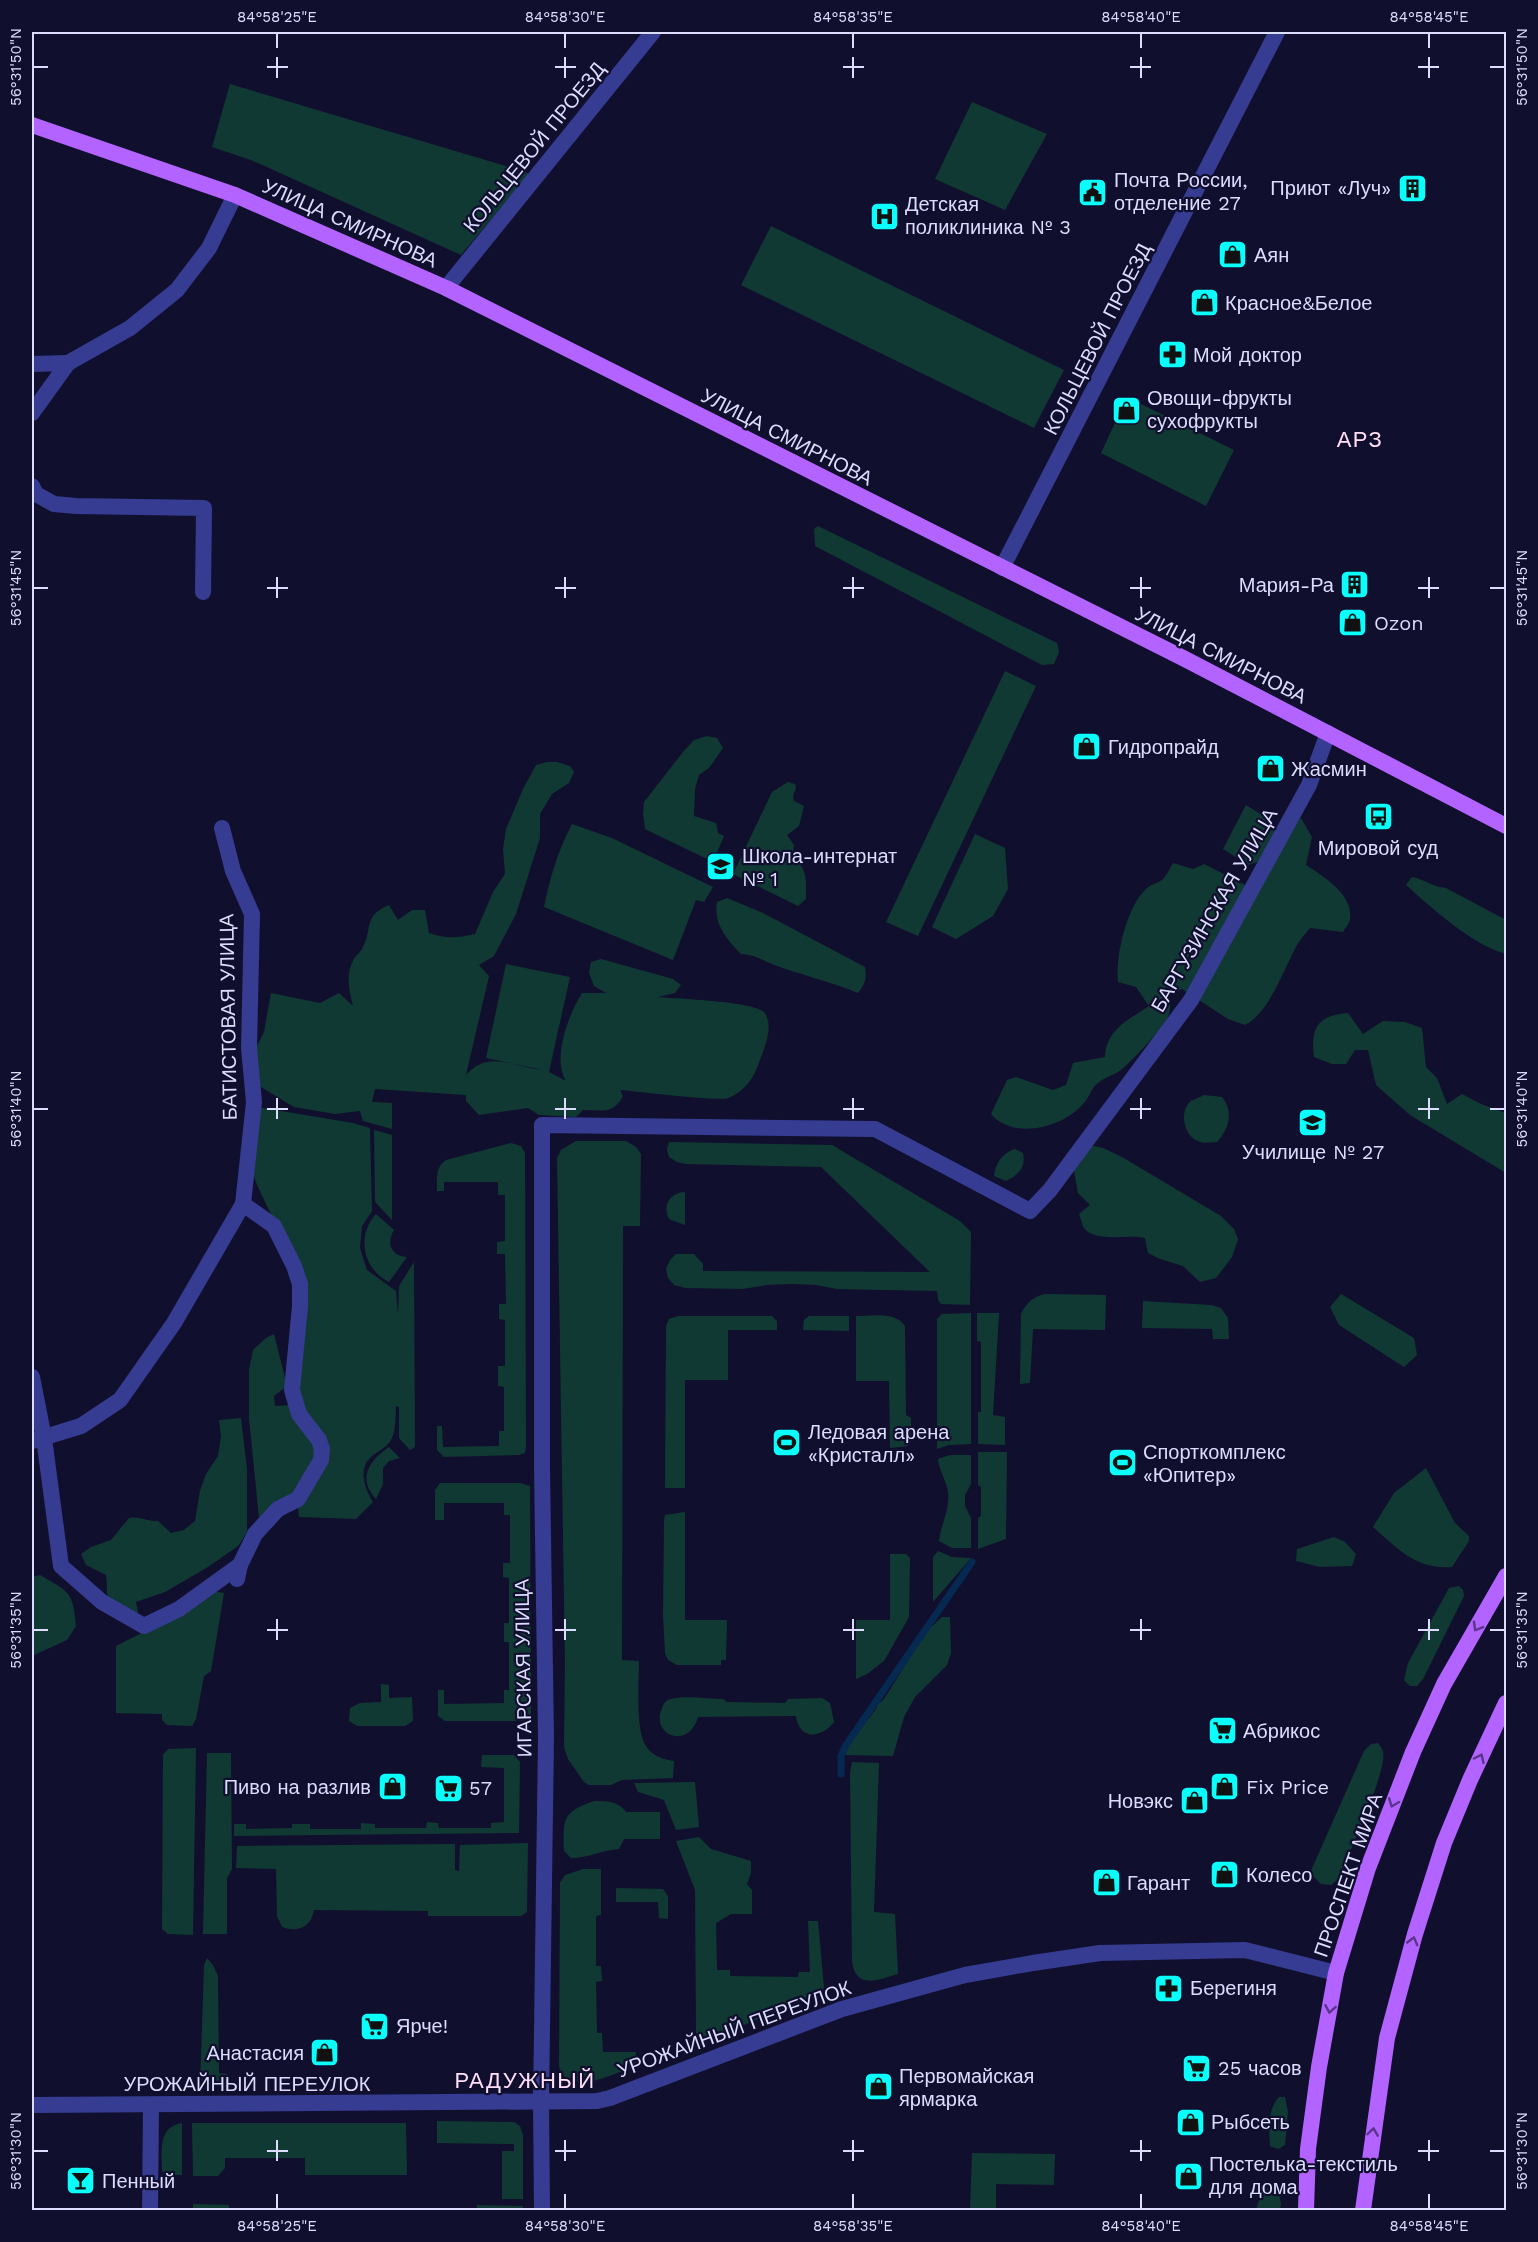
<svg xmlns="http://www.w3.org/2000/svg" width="1538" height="2242" font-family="'Work Sans',sans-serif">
  <rect width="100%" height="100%" fill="#110f2e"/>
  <g fill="#113933">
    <polygon points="230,84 523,171 529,174 461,255 251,160 212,147"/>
    <polygon points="972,102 1047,134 1005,210 935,179"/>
    <polygon points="771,226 1064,370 1034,428 741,285"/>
    <polygon points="1127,397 1234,450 1206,506 1101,453"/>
    <polygon points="818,526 1057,643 1059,652 1054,664 1042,665 815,546 814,529"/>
    <polygon points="1005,671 1036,686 918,936 886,922"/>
    <polygon points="707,736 717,738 723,748 709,768 699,775 695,789 694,816 716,823 718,833 724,836 713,862 645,829 643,814 644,802 683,752 694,740"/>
    <path d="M547,762H557L570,766L574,772L569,783L552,794L540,814V838L516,914L494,956L479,965L489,976L466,1075C489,1049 512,1067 543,1070L486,1058L506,964L570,977L549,1072L566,1081C552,1058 568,1016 582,993H606L594,986L589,973L591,962L601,959L673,979L681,985L675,993L658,997C676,999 756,1001 765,1013C773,1026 766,1044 761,1057C755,1075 748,1090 728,1098C719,1102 636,1091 620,1090L623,1096C613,1115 602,1110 583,1110L576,1117L539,1115L528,1108L479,1115L466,1101V1095L375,1089L372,1102L392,1103V1129L363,1121L360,1111L335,1114L294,1107L256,1084L254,1052L264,1032L271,993L320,1003L339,993L353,1006C349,990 345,974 354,959C356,955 361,952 363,947C373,927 363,916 389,905L398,920L412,910H425L429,933C446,939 458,938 475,934L493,892L505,874L503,849L506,829L523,789L536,765Z"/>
    <path d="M788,782L795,784L796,788L793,796L794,801L804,806L799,826L787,835L794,845L793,856C808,871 806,879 806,899L798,906L733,874L772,792Z"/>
    <polygon points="1246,805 1272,821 1277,832 1261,861 1248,865 1223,849"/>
    <path d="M1301,818L1312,837L1306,865C1323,876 1354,895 1350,919C1350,923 1345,928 1343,932L1310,928C1305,934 1299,941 1296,947C1283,971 1269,1013 1245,1025L1228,1019L1182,989L1170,994C1170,1002 1171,1009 1168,1017C1164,1027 1132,1061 1122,1069C1115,1075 1105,1077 1098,1083C1091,1088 1089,1099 1082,1105C1062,1128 1013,1140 991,1114L1007,1080L1016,1077L1053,1090L1066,1085L1073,1063L1105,1057C1106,1029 1130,1019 1149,1006L1136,987L1118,982C1115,957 1127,905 1147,888C1151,884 1159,883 1163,879C1167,875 1170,868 1173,863L1193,869L1204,864L1257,891L1291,826Z"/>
    <path d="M572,824L612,838L713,887L704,902L696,900L673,960L544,907C550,877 558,851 572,824Z"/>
    <polygon points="975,834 1005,848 1008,889 993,916 956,939 932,927"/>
    <path d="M1412,877C1426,880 1432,887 1446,888L1506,920V954C1471,944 1433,909 1406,885Z"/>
    <path d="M727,898L763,913L865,967C867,978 865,984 858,993C830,981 800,975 772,964C760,959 755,955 741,954C727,940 713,923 717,902Z"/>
    <path d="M1348,1013L1363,1034L1383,1021L1405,1022L1422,1028L1426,1067L1437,1078L1447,1104L1462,1094L1481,1104L1506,1113V1173L1410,1115L1376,1085L1368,1050H1355L1346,1064H1332L1314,1057C1310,1028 1318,1015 1348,1013Z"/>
    <path d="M1204,1095L1222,1097C1234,1112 1229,1129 1217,1142C1209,1143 1201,1144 1194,1139C1183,1131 1180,1110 1191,1101C1195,1099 1200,1097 1204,1095Z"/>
    <path d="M251,1106L353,1123L370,1128L372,1211L362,1226L360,1248L367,1270L396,1291L398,1315L399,1286L414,1262L415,1447L410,1450L399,1438V1407L396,1406C395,1419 397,1432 389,1443C384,1449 376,1452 370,1458C358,1470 365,1490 373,1502L356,1519L299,1517L297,1497L259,1518L249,1418V1370L253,1350L266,1338L274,1334L287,1386L274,1396L275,1406L292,1405L296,1401V1274L289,1252L257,1185L247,1155Z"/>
    <polygon points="374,1130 392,1135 392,1220 375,1202"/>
    <path d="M576,1141H626L636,1147L641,1154L640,1226H623L622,1660L639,1661C639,1681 635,1730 646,1746C652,1756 662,1759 674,1761L673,1778L622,1780L611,1785H589L584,1782L568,1759L564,1747L565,1663L557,1158L561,1150Z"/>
    <polygon points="669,1142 832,1145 960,1221 971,1232 970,1305 941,1304 938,1300 937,1291 837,1289 816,1285 792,1284 767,1285 743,1289 685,1288 674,1285 668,1278 666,1269 670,1260 676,1254 694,1254 703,1264 703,1271 930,1272 821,1167 686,1164 677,1162 669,1157 667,1149"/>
    <path d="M511,1143L521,1146L525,1153L526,1446L525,1453L519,1455L444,1457L437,1450V1426H442L443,1447L499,1446V1431H504V1387L498,1386V1366H505V1320L499,1319V1304H506L505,1254H497V1242L505,1241V1195H498V1182H444V1191H437C437,1178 435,1168 446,1160Z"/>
    <path d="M1089,1145L1103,1148L1122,1157L1221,1216L1234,1229L1238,1239L1232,1257L1216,1278L1200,1282L1183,1266L1160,1259L1148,1253L1145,1238C1127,1234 1095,1243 1084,1228C1082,1225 1081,1218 1079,1214L1090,1205L1078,1193L1074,1170Z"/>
    <path d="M1015,1149L1023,1153C1026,1168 1019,1174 1006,1181L994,1176C995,1164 1002,1153 1015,1149Z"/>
    <path d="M685,1192V1225L669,1219C662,1205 670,1193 685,1192Z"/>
    <path d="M376,1214L394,1230C386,1243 391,1256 407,1257L389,1282C363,1269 356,1236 376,1214Z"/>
    <path d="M1045,1294L1106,1295L1105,1330L1033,1329L1030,1383L1020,1384L1021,1314C1026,1303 1033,1297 1045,1294Z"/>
    <polygon points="1341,1294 1414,1338 1417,1355 1404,1367 1339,1325 1330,1307"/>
    <polygon points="1143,1301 1211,1305 1221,1308 1228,1318 1229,1339 1213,1339 1212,1329 1142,1328"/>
    <polygon points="971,1313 971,1444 949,1445 937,1449 937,1319 942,1314"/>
    <polygon points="977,1313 999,1313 993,1415 1005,1417 1005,1445 978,1444 978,1412 981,1412 981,1342 977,1341"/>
    <polygon points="678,1316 772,1316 777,1321 777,1330 728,1330 728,1380 685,1380 685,1488 665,1488 666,1326 669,1319"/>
    <polygon points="809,1316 849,1316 849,1331 803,1330 804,1320"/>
    <path d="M856,1316C873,1316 895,1311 905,1326L906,1415L911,1418V1441L908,1446L890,1448L889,1381H856Z"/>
    <path d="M241,1418L247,1470V1532L238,1546L208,1567L165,1592L136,1602L139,1618L129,1625C102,1615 109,1599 106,1575L86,1565L81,1554L91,1547L111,1540L129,1518C140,1516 148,1522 158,1521L171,1533L184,1530L195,1521L200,1491L206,1474L218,1456L221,1437L219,1420Z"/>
    <path d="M389,1447L400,1458L389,1461L383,1468V1484L376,1499C357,1478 369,1461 389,1447Z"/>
    <polygon points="978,1452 1007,1452 1006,1539 978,1549 978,1518 981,1516 981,1487 978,1485"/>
    <path d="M950,1455H971V1484L965,1495V1506L971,1518V1548H952L939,1541C941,1524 950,1510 948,1492C947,1481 939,1471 938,1459Z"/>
    <path d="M1426,1468L1455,1523L1469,1536V1541L1452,1567C1416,1570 1397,1548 1373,1527L1394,1493Z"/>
    <polygon points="440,1483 520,1483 530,1486 531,1716 527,1721 445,1721 438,1716 438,1690 444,1690 444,1704 504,1703 504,1690 509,1690 509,1642 504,1642 504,1623 509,1623 509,1578 503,1577 503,1563 510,1563 510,1515 504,1515 504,1503 444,1503 444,1520 435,1520 435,1490"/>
    <polygon points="685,1512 685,1620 727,1620 726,1660 721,1660 721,1665 677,1665 668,1660 665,1653 663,1616 664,1520 665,1515"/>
    <polygon points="1334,1537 1345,1542 1356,1554 1352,1566 1320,1567 1296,1561 1297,1549"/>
    <polygon points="938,1551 952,1557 971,1558 933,1602 933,1557"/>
    <polygon points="890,1554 906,1554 910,1558 909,1617 884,1661 867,1674 856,1679 856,1620 890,1620"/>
    <path d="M40,1575C68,1592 73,1590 76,1626L67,1640L32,1656V1577Z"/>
    <polygon points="1459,1586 1463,1590 1464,1596 1423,1679 1417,1686 1410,1686 1404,1680 1408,1663 1449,1588"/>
    <polygon points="213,1591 224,1593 211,1671 204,1676 196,1719 192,1726 167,1725 162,1720 162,1714 116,1713 116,1646 185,1611"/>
    <polygon points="942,1617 950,1617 951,1653 947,1665 915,1697 904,1717 893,1756 845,1755 850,1743 876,1709 878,1704 884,1699 926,1632"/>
    <polygon points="381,1684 389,1685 389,1698 412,1697 413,1721 405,1726 357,1726 349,1721 350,1708 360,1703 381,1702"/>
    <path d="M822,1698L830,1703L834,1722C821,1739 799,1740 796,1716L698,1717C689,1750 650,1736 662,1708C663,1704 666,1700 671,1699C685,1695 708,1699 723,1699L727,1702L785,1703L788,1699Z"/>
    <path d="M1378,1743C1379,1744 1383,1750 1383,1751C1388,1770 1347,1859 1337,1880L1331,1885L1321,1884L1310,1873L1364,1751L1371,1744Z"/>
    <polygon points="196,1748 193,1935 168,1934 162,1929 163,1755 168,1749"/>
    <polygon points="207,1753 231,1753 232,1869 227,1878 227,1934 203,1934"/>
    <polygon points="482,1755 514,1755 520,1762 519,1833 234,1836 234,1824 246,1824 246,1829 292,1828 292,1824 310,1824 310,1829 361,1829 361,1823 375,1824 375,1828 426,1828 427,1822 438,1823 439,1828 491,1828 491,1823 504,1822 504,1768 481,1767"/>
    <path d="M852,1762L879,1763L874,1912L895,1914L898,1974C878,1980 856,1990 852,1961L850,1773Z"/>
    <polygon points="695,1782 699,1827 676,1830 664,1800 638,1792 634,1783"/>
    <path d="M594,1801C607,1801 618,1801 626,1812H660V1839H624L619,1849C602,1850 588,1858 571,1858L564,1851C563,1819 562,1812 594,1801Z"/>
    <polygon points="699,1837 711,1849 751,1861 751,1873 747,1884 752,1890 752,1914 731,1914 716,1923 717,1970 730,1970 730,1976 798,1977 799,1972 810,1972 808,1921 818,1921 824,1987 822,1993 816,1996 704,2041 698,2040 696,2034 695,1890 676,1841"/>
    <path d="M528,1843L527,1912L521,1916H428V1911L314,1910C311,1927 298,1933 282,1927L277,1916L276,1869L236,1868L237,1846L455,1844V1870L459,1871L460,1845Z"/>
    <path d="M583,1869H601V1915L596,1916V1966H601L602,1981L596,1982L597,2033H602L603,2052H636V2066C614,2073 568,2099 559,2066L560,1883L565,1875Z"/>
    <polygon points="616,1888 663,1889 668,1896 668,1919 659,1918 658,1902 616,1902"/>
    <polygon points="207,1958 213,1965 218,1976 219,2073 227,2074 227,2087 200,2087 204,1965"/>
    <path d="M1279,2097H1285L1288,2112L1285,2145L1278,2149L1270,2146C1269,2129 1267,2110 1279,2097Z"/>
    <polygon points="437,2121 514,2122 520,2126 523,2135 523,2199 502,2199 502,2151 514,2151 514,2144 437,2143"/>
    <path d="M182,2123V2175H168L162,2171C162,2152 157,2127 182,2123Z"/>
    <polygon points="192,2123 406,2123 407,2175 305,2175 305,2158 225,2158 225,2168 218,2176 193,2176"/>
    <polygon points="972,2153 1055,2154 1054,2185 996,2184 996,2210 970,2210"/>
    <polygon points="1263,2187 1278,2189 1281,2204 1280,2210 1256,2210"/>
    <polygon points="193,2204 229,2205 229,2210 193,2210"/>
    <polygon points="477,2205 523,2206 523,2210 477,2210"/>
  </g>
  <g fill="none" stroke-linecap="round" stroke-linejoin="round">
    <polyline stroke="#052951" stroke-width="7" points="841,1774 841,1756 846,1745 972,1562"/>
    <g stroke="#353c91" stroke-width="16">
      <polyline points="446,288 653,32"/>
      <polyline points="32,364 68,363"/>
      <polyline points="32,413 68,363 130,328 177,290 209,248 235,195"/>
      <polyline points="32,486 36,494 54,504 76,506 204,508 203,592"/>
      <polyline points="1002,568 1277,32"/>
      <polyline points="222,828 233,871 252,914 249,1048 254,1102 243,1204 274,1226 294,1266 300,1284 300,1306 292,1390 299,1414 319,1440 322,1449 321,1460 298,1499 278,1509 255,1534 240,1565 237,1579"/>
      <polyline points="32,1377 44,1438 61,1566 102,1602 144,1626 179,1609 240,1565"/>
      <polyline points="32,1441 81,1426 120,1400 174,1323 243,1204"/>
      <polyline points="150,2210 151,2106"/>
      <polyline points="542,2210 541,2103 546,1738 542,1468 542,1125 875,1129 1030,1211 1050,1190 1191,1000 1309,785 1328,733"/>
    </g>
    <polyline stroke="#353c91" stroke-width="16" points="32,2105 597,2101 610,2098 842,2009 965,1975 1033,1963 1100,1953 1245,1950 1336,1973"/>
    <g stroke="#b363ff" stroke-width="16">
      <polyline points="32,125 235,195 446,288 1183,658 1506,826"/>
      <polyline points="1306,2210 1308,2149 1319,2067 1336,1973 1368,1868 1413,1752 1444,1684 1506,1576"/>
      <polyline points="1363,2210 1387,2038 1415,1934 1444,1843 1470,1780 1506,1703"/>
    </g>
  </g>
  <defs><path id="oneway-chevron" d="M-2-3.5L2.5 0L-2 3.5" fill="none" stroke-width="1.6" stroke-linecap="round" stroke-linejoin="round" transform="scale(1.5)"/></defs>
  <g stroke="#5a358c">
    <use href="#oneway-chevron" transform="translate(1477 1627) rotate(120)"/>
    <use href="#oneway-chevron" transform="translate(1480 1758) rotate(-65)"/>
    <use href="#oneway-chevron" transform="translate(1393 1803) rotate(111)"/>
    <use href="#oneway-chevron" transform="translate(1413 1941) rotate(-75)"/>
    <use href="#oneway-chevron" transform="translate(1330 2009) rotate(100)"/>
    <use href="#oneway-chevron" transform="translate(1373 2132) rotate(-82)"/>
  </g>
  <path fill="none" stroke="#dcdcff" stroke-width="2" d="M277,33V48M565,33V48M853,33V48M1141,33V48M1429,33V48M277,57V78M565,57V78M853,57V78M1141,57V78M1429,57V78M33,67H48M267,67H288M555,67H576M843,67H864M1130,67H1151M1418,67H1439M1490,67H1505M277,577V598M565,577V598M853,577V598M1141,577V598M1429,577V598M33,588H48M267,588H288M555,588H576M843,588H864M1130,588H1151M1418,588H1439M1490,588H1505M277,1098V1119M565,1098V1119M853,1098V1119M1141,1098V1119M1429,1098V1119M33,1109H48M267,1109H288M555,1109H576M843,1109H864M1130,1109H1151M1418,1109H1439M1490,1109H1505M277,1619V1640M565,1619V1640M853,1619V1640M1141,1619V1640M1429,1619V1640M33,1630H48M267,1630H288M555,1630H576M843,1630H864M1130,1630H1151M1418,1630H1439M1490,1630H1505M277,2140V2161M565,2140V2161M853,2140V2161M1141,2140V2161M1429,2140V2161M33,2151H48M267,2151H288M555,2151H576M843,2151H864M1130,2151H1151M1418,2151H1439M1490,2151H1505M277,2194V2209M565,2194V2209M853,2194V2209M1141,2194V2209M1429,2194V2209"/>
  <defs>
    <symbol id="building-square" viewBox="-11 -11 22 22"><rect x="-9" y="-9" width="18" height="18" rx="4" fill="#08fffc" stroke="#110f2e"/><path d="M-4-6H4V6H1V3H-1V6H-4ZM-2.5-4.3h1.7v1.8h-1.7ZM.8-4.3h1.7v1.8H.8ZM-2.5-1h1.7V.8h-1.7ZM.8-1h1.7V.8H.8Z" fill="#111"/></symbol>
    <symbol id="civic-square" viewBox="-11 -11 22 22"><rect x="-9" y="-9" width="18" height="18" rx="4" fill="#08fffc" stroke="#110f2e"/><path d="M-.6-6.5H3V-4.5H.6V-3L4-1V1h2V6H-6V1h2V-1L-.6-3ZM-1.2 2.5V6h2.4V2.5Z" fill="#111"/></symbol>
    <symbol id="hospital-square" viewBox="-11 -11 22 22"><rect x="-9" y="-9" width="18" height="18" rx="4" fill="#08fffc" stroke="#110f2e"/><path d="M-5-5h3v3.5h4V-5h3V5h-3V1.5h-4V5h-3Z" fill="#111"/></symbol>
    <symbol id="shop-square" viewBox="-11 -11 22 22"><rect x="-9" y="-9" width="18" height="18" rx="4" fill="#08fffc" stroke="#110f2e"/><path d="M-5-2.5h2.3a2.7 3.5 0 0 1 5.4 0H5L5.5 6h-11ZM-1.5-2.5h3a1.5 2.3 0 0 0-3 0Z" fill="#111"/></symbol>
    <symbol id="pharmacy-square" viewBox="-11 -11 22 22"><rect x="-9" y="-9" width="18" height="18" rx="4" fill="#08fffc" stroke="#110f2e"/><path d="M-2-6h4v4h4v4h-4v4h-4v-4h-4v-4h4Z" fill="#111"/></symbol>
    <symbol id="bus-square" viewBox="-11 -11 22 22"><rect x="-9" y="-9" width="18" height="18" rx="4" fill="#08fffc" stroke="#110f2e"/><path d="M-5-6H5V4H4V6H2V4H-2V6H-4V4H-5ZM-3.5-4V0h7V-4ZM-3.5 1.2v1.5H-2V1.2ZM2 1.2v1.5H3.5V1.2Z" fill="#111"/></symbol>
    <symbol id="school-square" viewBox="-11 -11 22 22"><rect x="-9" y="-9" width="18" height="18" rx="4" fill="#08fffc" stroke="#110f2e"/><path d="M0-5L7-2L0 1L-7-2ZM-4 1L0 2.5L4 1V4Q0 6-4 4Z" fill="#111"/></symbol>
    <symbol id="stadium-square" viewBox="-11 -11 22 22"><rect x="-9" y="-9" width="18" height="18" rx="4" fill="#08fffc" stroke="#110f2e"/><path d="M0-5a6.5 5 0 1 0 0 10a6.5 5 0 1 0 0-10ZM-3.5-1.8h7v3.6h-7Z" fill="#111"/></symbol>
    <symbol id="supermarket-square" viewBox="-11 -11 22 22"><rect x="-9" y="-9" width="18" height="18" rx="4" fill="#08fffc" stroke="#110f2e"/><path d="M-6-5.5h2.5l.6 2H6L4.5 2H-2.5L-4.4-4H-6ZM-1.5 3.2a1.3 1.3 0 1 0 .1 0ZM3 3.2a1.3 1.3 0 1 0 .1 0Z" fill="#111"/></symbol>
    <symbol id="bar-square" viewBox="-11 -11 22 22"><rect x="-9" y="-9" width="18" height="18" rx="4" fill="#08fffc" stroke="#110f2e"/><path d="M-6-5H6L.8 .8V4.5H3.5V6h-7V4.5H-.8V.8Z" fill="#111"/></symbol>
  </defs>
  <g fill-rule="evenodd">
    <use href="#building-square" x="1396" y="172" width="33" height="33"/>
    <use href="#civic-square" x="1076" y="176" width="33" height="33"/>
    <use href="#hospital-square" x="868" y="200" width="33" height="33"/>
    <use href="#shop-square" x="1216" y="238" width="33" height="33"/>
    <use href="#shop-square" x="1188" y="286" width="33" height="33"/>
    <use href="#pharmacy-square" x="1156" y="338" width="33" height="33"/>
    <use href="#shop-square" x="1110" y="394" width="33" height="33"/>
    <use href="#building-square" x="1338" y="568" width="33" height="33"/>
    <use href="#shop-square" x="1336" y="606" width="33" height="33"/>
    <use href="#shop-square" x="1070" y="730" width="33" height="33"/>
    <use href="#shop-square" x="1254" y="752" width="33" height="33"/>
    <use href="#bus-square" x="1362" y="800" width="33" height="33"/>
    <use href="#school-square" x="704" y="850" width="33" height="33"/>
    <use href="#school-square" x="1296" y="1106" width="33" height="33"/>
    <use href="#stadium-square" x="770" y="1426" width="33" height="33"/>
    <use href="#stadium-square" x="1106" y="1446" width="33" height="33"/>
    <use href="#supermarket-square" x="1206" y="1714" width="33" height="33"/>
    <use href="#shop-square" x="376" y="1770" width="33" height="33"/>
    <use href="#shop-square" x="1208" y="1770" width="33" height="33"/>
    <use href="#supermarket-square" x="432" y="1772" width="33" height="33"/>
    <use href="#shop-square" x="1178" y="1784" width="33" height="33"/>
    <use href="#shop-square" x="1208" y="1858" width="33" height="33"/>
    <use href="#shop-square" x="1090" y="1866" width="33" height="33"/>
    <use href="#pharmacy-square" x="1152" y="1972" width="33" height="33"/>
    <use href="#supermarket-square" x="358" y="2010" width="33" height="33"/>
    <use href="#shop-square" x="308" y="2036" width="33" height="33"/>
    <use href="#supermarket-square" x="1180" y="2052" width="33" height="33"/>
    <use href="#shop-square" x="862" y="2070" width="33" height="33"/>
    <use href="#shop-square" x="1174" y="2106" width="33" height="33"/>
    <use href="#shop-square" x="1172" y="2160" width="33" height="33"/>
    <use href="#bar-square" x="64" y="2164" width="33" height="33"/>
  </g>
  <g text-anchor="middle" stroke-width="4.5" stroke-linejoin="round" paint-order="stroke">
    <g font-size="20" fill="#dcdcff" stroke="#110f2e">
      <text transform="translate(534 147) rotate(-51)" y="7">КОЛЬЦЕВОЙ ПРОЕЗД</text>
      <text transform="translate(350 223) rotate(24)" y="7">УЛИЦА СМИРНОВА</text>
      <text transform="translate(1097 339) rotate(-63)" y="7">КОЛЬЦЕВОЙ ПРОЕЗД</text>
      <text transform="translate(787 437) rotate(27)" y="7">УЛИЦА СМИРНОВА</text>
      <text transform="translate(1221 655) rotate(27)" y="7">УЛИЦА СМИРНОВА</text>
      <text transform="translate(1214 910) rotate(-60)" y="7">БАРГУЗИНСКАЯ УЛИЦА</text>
      <text transform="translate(228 1017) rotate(-91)" y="7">БАТИСТОВАЯ УЛИЦА</text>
      <text transform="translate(523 1668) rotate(-91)" y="7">ИГАРСКАЯ УЛИЦА</text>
      <text transform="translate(1348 1875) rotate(-71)" y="7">ПРОСПЕКТ МИРА</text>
      <text transform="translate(734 2029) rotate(-20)" y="7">УРОЖАЙНЫЙ ПЕРЕУЛОК</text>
      <text x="247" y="2091">УРОЖАЙНЫЙ ПЕРЕУЛОК</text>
    </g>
    <g font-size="20" fill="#dcdcff" stroke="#110f2e" text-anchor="start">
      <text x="1114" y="187">Почта России,<tspan x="1114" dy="23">отделение 27</tspan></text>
      <text x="1391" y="195" text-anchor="end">Приют «Луч»</text>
      <text x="905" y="211">Детская<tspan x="905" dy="23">поликлиника № 3</tspan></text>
      <text x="1254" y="262">Аян</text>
      <text x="1225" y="310">Красное&amp;Белое</text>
      <text x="1193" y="362">Мой доктор</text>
      <text x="1147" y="405">Овощи-фрукты<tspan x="1147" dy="23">сухофрукты</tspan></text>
      <text x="1334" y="592" text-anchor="end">Мария-Ра</text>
      <text x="1374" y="630">Ozon</text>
      <text x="1108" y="754">Гидропрайд</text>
      <text x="1291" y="776">Жасмин</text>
      <text x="1378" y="855" text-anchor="middle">Мировой суд</text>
      <text x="742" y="863">Школа-интернат<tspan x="742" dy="23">№ 1</tspan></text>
      <text x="1313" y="1159" text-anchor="middle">Училище № 27</text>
      <text x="808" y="1439">Ледовая арена<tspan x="808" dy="23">«Кристалл»</tspan></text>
      <text x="1143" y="1459">Спорткомплекс<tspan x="1143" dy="23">«Юпитер»</tspan></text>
      <text x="1243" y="1738">Абрикос</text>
      <text x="371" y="1794" text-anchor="end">Пиво на разлив</text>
      <text x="1246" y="1794">Fix Price</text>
      <text x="469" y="1795">57</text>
      <text x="1173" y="1808" text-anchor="end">Новэкс</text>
      <text x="1246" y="1882">Колесо</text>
      <text x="1127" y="1890">Гарант</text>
      <text x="1190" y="1995">Берегиня</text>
      <text x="396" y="2033">Ярче!</text>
      <text x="304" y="2060" text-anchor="end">Анастасия</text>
      <text x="1218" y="2075">25 часов</text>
      <text x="899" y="2083">Первомайская<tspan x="899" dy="23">ярмарка</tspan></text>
      <text x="1211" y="2129">Рыбсеть</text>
      <text x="1209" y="2171">Постелька-текстиль<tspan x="1209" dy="23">для дома</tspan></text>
      <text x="102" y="2188">Пенный</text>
    </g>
    <g font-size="22" letter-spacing="1.5" fill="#ffdef7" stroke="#110f2e">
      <text x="1360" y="447">АРЗ</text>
      <text x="525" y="2088">РАДУЖНЫЙ</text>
    </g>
  </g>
  <rect width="1538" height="2242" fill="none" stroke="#110f2e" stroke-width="66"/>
  <rect x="33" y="33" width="1472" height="2176" fill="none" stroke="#dcdcff" stroke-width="2"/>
  <g font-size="15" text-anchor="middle" fill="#dcdcff">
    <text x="277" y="22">84°58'25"E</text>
    <text x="565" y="22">84°58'30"E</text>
    <text x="853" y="22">84°58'35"E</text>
    <text x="1141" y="22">84°58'40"E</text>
    <text x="1429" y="22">84°58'45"E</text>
    <text transform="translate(16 67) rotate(-90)" y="5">56°31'50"N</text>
    <text transform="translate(1522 67) rotate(-90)" y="5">56°31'50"N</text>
    <text transform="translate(16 588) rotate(-90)" y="5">56°31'45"N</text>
    <text transform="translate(1522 588) rotate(-90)" y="5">56°31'45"N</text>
    <text transform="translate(16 1109) rotate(-90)" y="5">56°31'40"N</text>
    <text transform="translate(1522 1109) rotate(-90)" y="5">56°31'40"N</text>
    <text transform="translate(16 1630) rotate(-90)" y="5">56°31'35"N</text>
    <text transform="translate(1522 1630) rotate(-90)" y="5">56°31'35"N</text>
    <text transform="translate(16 2151) rotate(-90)" y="5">56°31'30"N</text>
    <text transform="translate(1522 2151) rotate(-90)" y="5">56°31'30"N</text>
    <text x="277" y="2231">84°58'25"E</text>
    <text x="565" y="2231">84°58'30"E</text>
    <text x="853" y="2231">84°58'35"E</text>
    <text x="1141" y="2231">84°58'40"E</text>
    <text x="1429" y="2231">84°58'45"E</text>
  </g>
</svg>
